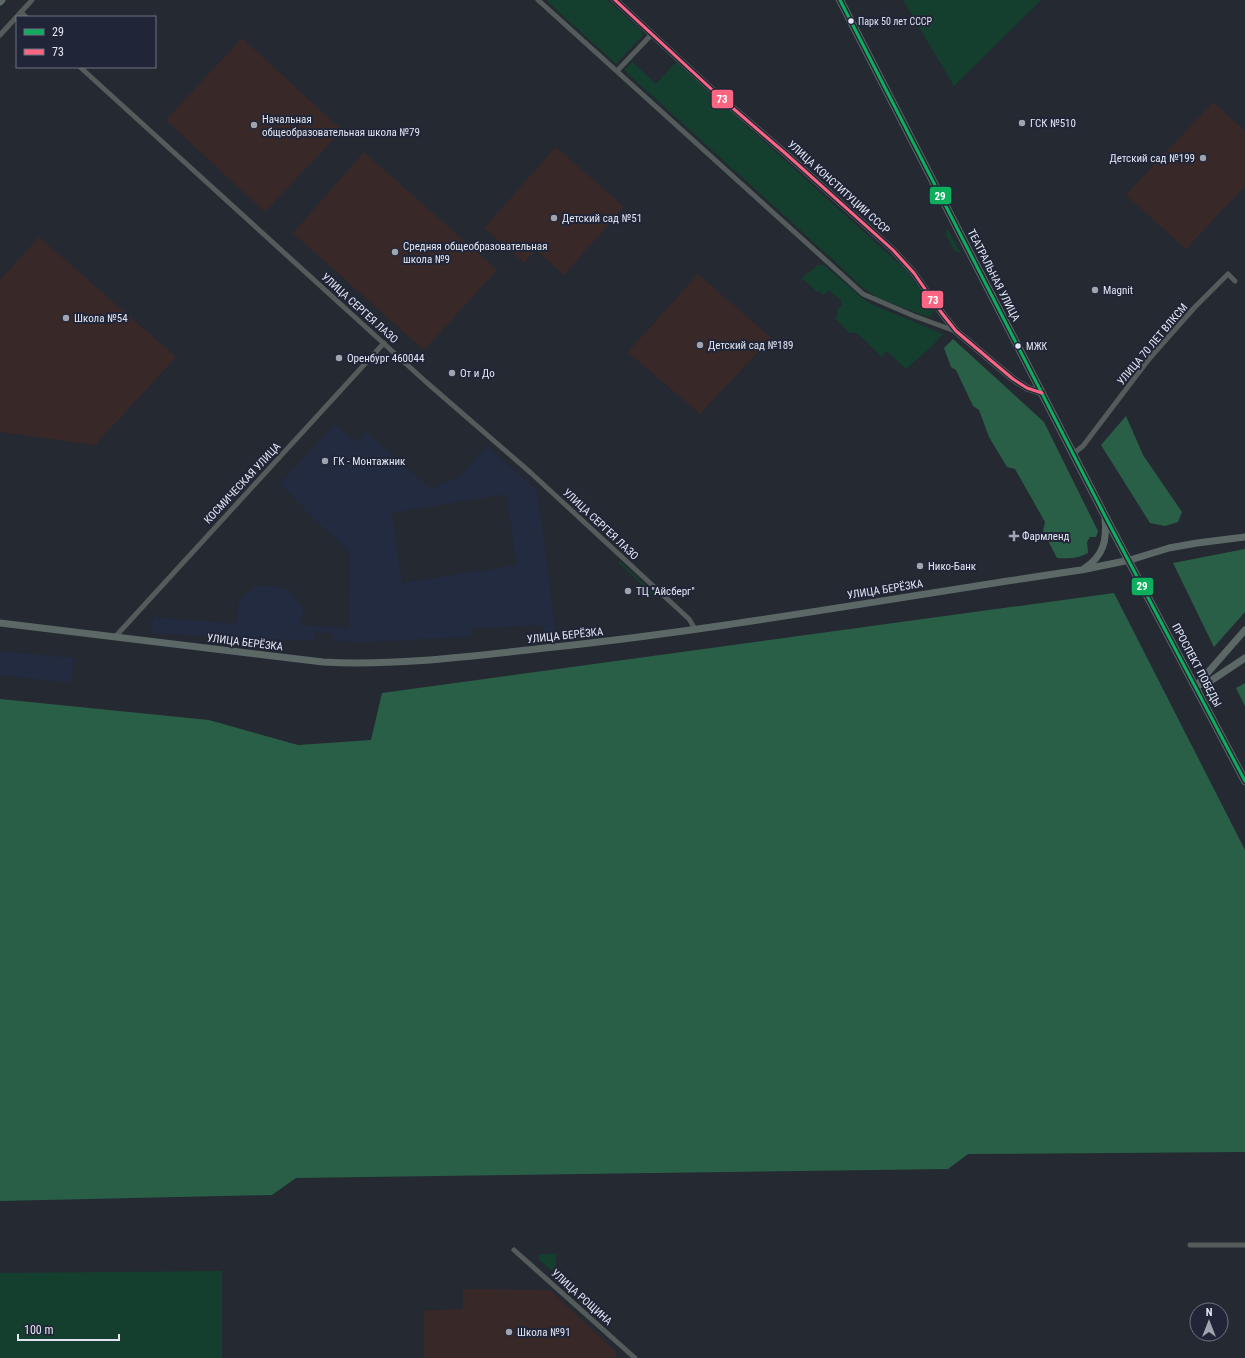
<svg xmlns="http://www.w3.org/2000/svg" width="1245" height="1358" font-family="'Roboto Condensed',sans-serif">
  <rect width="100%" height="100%" fill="#252932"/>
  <g fill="#232b40" fill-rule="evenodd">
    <path d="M335,425L356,442L366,432L431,489L460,476L487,446L537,490L556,633L544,634L543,625L471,628V637L363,642L333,641V633H314V640H289L152,633L153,617L237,624L239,600L256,586H275L288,590L304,610L300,625L349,628L350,552L314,519L280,483ZM506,494L517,565L402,583L392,513Z"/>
    <polygon points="0,651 74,658 71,683 0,675"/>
  </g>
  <g fill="#392828">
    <polygon points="242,38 342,130 265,212 166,120"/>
    <polygon points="1213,102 1245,131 1245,186 1186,249 1126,195"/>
    <polygon points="556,147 624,207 564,275 536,250 524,263 484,228"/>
    <polygon points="364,152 497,270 424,350 293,233"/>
    <polygon points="39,237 176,357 95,445 0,432 0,280"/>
    <polygon points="698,274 771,338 700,414 628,352"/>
    <polygon points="463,1289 550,1290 616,1352 616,1358 424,1358 424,1311 463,1309"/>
  </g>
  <g fill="#143f2e">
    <polygon points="546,0 607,0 641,30 643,35 616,64"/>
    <polygon points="903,0 1041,0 954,86"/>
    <polygon points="632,62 656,84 676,62 907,271 934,310 932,315 928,317 878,298 862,287 842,268 624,70"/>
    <polygon points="947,228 961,253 954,251 946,235"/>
    <polygon points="818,265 824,265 862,298 871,304 943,334 931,347 906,369 887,351 882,357 857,333 850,333 835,318 838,314 837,310 842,305 841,300 829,290 823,295 819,291 817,292 802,278"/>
    <polygon points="620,561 657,596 656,598 619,563"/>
    <polygon points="539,1254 556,1254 556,1274 539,1260"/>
    <polygon points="222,1271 222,1358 0,1358 0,1273"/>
  </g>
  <g fill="#295f47">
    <path d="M953,339L1044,422L1098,531L1096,537H1090L1087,542L1088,553C1079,558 1068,559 1057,558L1043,531L1045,522L1015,469L1007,467L989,437L979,410L973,406L956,370L951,367L944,348Z"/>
    <polygon points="1126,416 1143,455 1182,512 1178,522 1165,526 1150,523 1101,445"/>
    <polygon points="1245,549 1245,612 1214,647 1173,563"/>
    <polygon points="1114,593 1245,850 1245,1152 968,1154 948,1169 296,1178 272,1195 0,1201 0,699 209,720 298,745 371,740 382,693"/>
    <polygon points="1245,683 1245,706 1236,688"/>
  </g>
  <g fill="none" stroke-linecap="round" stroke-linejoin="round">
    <g stroke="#535c5b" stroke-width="5">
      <polyline points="538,0 863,294 914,316 955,331"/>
      <polyline points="21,12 26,17"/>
      <polyline points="0,35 32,0"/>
      <polyline points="80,67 425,381 531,473 689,619 695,629"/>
      <polyline points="617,71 652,34"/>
      <polyline points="1073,454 1083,446 1149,359 1194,308 1228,274 1235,281"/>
      <polyline points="115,637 384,343"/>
      <polyline points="1190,1245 1245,1245"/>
      <polyline points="514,1250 635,1358"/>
    </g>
    <g stroke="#5c6866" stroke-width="7">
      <polyline points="615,0 720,97 785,153 893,250 914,273 941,312 956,331 1013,379 1027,388 1042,393"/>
      <polyline points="0,2 2,0"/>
      <path d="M1085,568C1104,555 1107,540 1105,518"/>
      <path d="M0,623L323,662C397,666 472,656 545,648C725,629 903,596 1081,570L1130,560L1169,548L1197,543L1245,537"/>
      <polyline points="1196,686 1245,630"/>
      <polyline points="1196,686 1209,682 1245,658"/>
    </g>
    <polyline stroke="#5b6666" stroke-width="8" points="840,0 1105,516 1245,781"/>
    <defs>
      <polyline id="bus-1" points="840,0 1105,516 1245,781"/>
      <polyline id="bus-2" points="615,0 720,97 785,153 893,250 914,273 941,312 956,331 1013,379 1027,388 1042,393"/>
    </defs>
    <use href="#bus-1" stroke="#202637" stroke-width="6"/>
    <use href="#bus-2" stroke="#202637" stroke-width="6"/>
    <use href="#bus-1" stroke="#0daf5c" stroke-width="3"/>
    <use href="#bus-2" stroke="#fa6682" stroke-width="3"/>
  </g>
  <g fill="#e2e6f2" stroke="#202637" stroke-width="1.5">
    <circle cx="851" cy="21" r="3.5"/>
    <circle cx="1018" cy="346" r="3.5"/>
  </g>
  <g fill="#a0a4af" stroke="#202637" stroke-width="1.5">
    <circle cx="1022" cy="123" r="4"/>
    <circle cx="254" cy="125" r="4"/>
    <circle cx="1203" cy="158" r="4"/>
    <circle cx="554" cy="218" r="4"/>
    <circle cx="395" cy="252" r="4"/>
    <circle cx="1095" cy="290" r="4"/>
    <circle cx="66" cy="318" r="4"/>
    <circle cx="700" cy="345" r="4"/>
    <circle cx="339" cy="358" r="4"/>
    <circle cx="452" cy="373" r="4"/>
    <circle cx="325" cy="461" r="4"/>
    <path d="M1012 530h4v4h4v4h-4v4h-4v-4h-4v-4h4z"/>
    <circle cx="920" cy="566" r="4"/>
    <circle cx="628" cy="591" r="4"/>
    <circle cx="509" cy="1332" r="4"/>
  </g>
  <g text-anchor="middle" stroke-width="4" stroke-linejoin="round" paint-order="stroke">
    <g font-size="10" fill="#e2e6f2" stroke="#202637" text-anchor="start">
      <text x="858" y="25">Парк 50 лет СССР</text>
      <text x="1026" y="350">МЖК</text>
    </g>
    <g font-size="11" fill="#e2e6f2" stroke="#202637" text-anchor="start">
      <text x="262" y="123">Начальная<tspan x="262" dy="13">общеобразовательная школа №79</tspan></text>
      <text x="1030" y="127">ГСК №510</text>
      <text x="1195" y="162" text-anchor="end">Детский сад №199</text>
      <text x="562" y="222">Детский сад №51</text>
      <text x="403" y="250">Средняя общеобразовательная<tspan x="403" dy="13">школа №9</tspan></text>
      <text x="1103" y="294">Magnit</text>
      <text x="74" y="322">Школа №54</text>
      <text x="708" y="349">Детский сад №189</text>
      <text x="347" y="362">Оренбург 460044</text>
      <text x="460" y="377">От и До</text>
      <text x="333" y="465">ГК - Монтажник</text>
      <text x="1022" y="540">Фармленд</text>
      <text x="928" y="570">Нико-Банк</text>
      <text x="636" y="595">ТЦ "Айсберг"</text>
      <text x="517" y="1336">Школа №91</text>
    </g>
    <g font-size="11" fill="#e2e6f2" stroke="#202637">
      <text transform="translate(839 187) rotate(42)" y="4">УЛИЦА КОНСТИТУЦИИ СССР</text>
      <text transform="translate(994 275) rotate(63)" y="4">ТЕАТРАЛЬНАЯ УЛИЦА</text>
      <text transform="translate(360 308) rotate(42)" y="4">УЛИЦА СЕРГЕЯ ЛАЗО</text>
      <text transform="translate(1152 344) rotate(-50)" y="4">УЛИЦА 70 ЛЕТ ВЛКСМ</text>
      <text transform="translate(242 483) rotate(-47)" y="4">КОСМИЧЕСКАЯ УЛИЦА</text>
      <text transform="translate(601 524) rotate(43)" y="4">УЛИЦА СЕРГЕЯ ЛАЗО</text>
      <text transform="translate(885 589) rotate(-9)" y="4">УЛИЦА БЕРЁЗКА</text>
      <text transform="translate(565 635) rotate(-6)" y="4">УЛИЦА БЕРЁЗКА</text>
      <text transform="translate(245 642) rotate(7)" y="4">УЛИЦА БЕРЁЗКА</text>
      <text transform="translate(1197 665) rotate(62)" y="4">ПРОСПЕКТ ПОБЕДЫ</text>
      <text transform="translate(582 1297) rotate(42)" y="4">УЛИЦА РОЩИНА</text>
    </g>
  </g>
  <g stroke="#202637" stroke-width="1.5">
    <rect x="711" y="89" width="23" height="20" rx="4" fill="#fa6682"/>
    <rect x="929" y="186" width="23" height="19" rx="4" fill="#0daf5c"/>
    <rect x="921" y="290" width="23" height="19" rx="4" fill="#fa6682"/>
    <rect x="1131" y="577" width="23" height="19" rx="4" fill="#0daf5c"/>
  </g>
  <g font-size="11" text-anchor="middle" font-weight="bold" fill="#fff">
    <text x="722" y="103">73</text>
    <text x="940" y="200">29</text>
    <text x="933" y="304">73</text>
    <text x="1142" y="590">29</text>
  </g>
  <rect x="16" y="16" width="140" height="52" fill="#202637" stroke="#6e7382"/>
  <rect x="24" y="29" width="20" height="6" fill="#0daf5c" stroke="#6e7382"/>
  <text x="52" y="36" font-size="12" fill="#e2e6f2">29</text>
  <rect x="24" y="49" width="20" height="6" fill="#fa6682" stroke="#6e7382"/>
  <text x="52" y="56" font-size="12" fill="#e2e6f2">73</text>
  <g transform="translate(1209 1322)"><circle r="19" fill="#202637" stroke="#6e7382"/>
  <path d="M0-3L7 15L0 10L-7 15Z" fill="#a0a4af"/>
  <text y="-6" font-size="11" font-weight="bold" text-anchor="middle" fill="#e2e6f2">N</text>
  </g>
  <path d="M18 1334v6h101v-6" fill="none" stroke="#e2e6f2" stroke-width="2"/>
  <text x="24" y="1334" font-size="12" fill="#e2e6f2" stroke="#202637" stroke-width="3" paint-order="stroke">100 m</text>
</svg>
